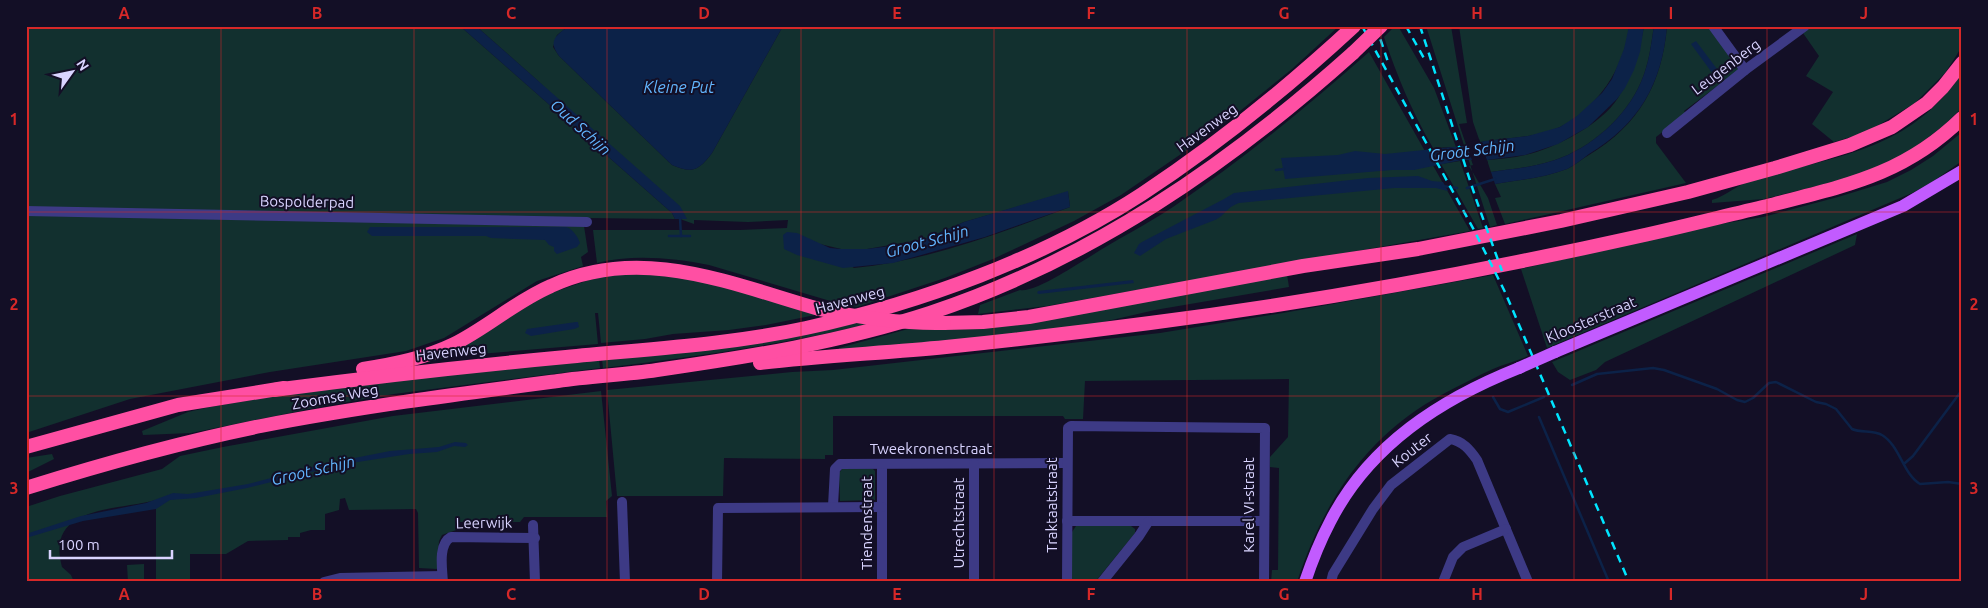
<svg xmlns="http://www.w3.org/2000/svg" width="1988" height="608" font-family="Ubuntu,sans-serif">
  <rect width="100%" height="100%" fill="#130f26"/>
  <g fill="#12302f" fill-rule="evenodd">
    <polygon points="26,26 460,26 672,213 675,219 585,218 584,226 588,252 581,257 583,266 537,281 444,338 406,351 270,372 130,399 26,433"/>
    <path d="M476,26H569L557,35L553,47L559,56L672,165C693,174 699,170 712,153L783,26H1339L1292,69L1240,111L1187,150L1121,195L1074,221L993,259L945,278L857,307L837,303L709,265C673,258 633,254 597,263L593,230H740L787,228L788,220L748,222L694,220V224L680,219L537,80ZM1068,192L1070,207C1001,233 928,261 854,268L820,244L841,249H867L925,239L964,222Z"/>
    <path d="M1395,26H1398L1434,88L1456,147L1433,148C1412,112 1397,76 1384,37Z"/>
    <polygon points="1426,26 1451,26 1467,123 1459,124 1473,165 1469,166 1488,198 1497,225 1490,227"/>
    <path d="M1459,26H1629C1626,66 1596,110 1560,127C1536,138 1506,138 1480,142L1473,122Z"/>
    <path d="M1644,26H1654C1651,45 1649,64 1641,82C1626,117 1591,148 1555,160C1535,167 1512,169 1491,172L1487,160C1499,159 1513,158 1525,155C1554,149 1602,124 1618,98C1631,76 1640,51 1644,26Z"/>
    <path d="M1667,26H1708L1740,69L1684,111L1686,114L1656,137V143L1686,183L1505,224L1495,198L1501,197L1495,184C1519,180 1544,178 1567,169C1575,165 1582,159 1589,155C1639,125 1662,84 1667,26Z"/>
    <polygon points="1812,26 1962,26 1962,46 1956,56 1945,73 1915,103 1867,132 1834,142 1812,124 1833,92 1806,76 1819,56 1803,33"/>
    <path d="M1369,52L1470,231L1047,306L978,314L980,305L1020,290C1035,293 1077,264 1091,256C1117,239 1146,225 1173,207C1242,160 1307,107 1369,52Z"/>
    <path d="M1962,73V108L1942,127L1903,156L1849,178L1764,199L1712,203V200C1726,196 1738,184 1753,180C1836,155 1908,153 1962,73Z"/>
    <polygon points="1962,132 1962,161 1932,182 1912,193 1547,348 1521,269 1708,226 1763,217 1838,197 1887,182 1911,170 1933,156"/>
    <polygon points="1460,161 1483,228 1478,229 1441,164"/>
    <polygon points="1857,234 1855,245 1605,362 1596,370 1570,380 1558,372 1552,362"/>
    <polygon points="618,273 683,274 820,314 766,325 729,330 673,334 645,339 601,343 598,313 595,313 598,344 455,356 423,363 537,298 586,281"/>
    <polygon points="1287,274 1289,287 1155,310 1077,328 944,343 839,350 839,348 908,329"/>
    <path d="M1493,275L1528,356C1517,361 1504,364 1493,369C1477,376 1461,385 1445,393C1367,434 1324,500 1297,582H1271L1272,570H1278L1279,468L1270,467V457L1288,437L1289,379L1085,381L1083,419H1065L1063,416H833V455H825V459L724,458L723,496H617L607,390L792,372L833,370L1160,333L1283,313Z"/>
    <path d="M856,322L869,324C781,345 693,357 603,368L602,359Z"/>
    <polygon points="599,359 600,368 394,394 324,406 191,433 143,435 142,431 188,412 210,407 269,397 381,382"/>
    <path d="M601,391L612,496L606,501L607,517H524L520,522H459V529L442,535L439,541L437,569L419,568L418,513L416,509L349,510L345,498L340,499L339,510L325,514V530H311L300,533V537H288V540L248,541L226,554H190V582H156V500C116,511 45,505 62,567L71,575L74,582H26V507L60,496L162,469L180,456L223,447L393,416Z"/>
    <polygon points="52,454 54,459 26,473 26,458"/>
    <polygon points="843,468 873,469 875,471 875,500 840,501 839,473"/>
    <polygon points="1076,526 1131,526 1135,529 1135,533 1095,582 1072,582 1072,532"/>
    <polygon points="144,564 144,582 128,582 127,565"/>
  </g>
  <g fill="#0c2248">
    <polygon points="460,26 476,26 680,206 687,219 675,219 672,213"/>
    <path d="M569,26H783L712,153C699,170 693,174 672,165L559,56C548,41 555,36 569,26Z"/>
    <polygon points="1629,26 1644,26 1640,52 1634,70 1625,88 1617,99 1588,127 1558,144 1525,155 1487,160 1462,160 1414,170 1392,170 1285,179 1281,158 1338,155 1355,151 1385,154 1463,146 1485,141 1528,136 1560,127 1577,116 1602,93 1612,79 1624,49"/>
    <path d="M1654,26H1667C1662,84 1639,124 1589,154C1582,159 1575,165 1567,169C1544,178 1519,180 1495,184L1491,172C1512,169 1535,167 1555,160C1591,148 1626,117 1641,82C1649,64 1651,45 1654,26Z"/>
    <polygon points="1696,41 1723,77 1718,81 1691,44"/>
    <path d="M1418,176L1432,181L1443,182L1448,191L1436,188H1394L1239,203C1225,208 1226,215 1215,220L1166,239L1140,256L1134,253L1139,244L1142,242L1224,199L1234,193L1368,178Z"/>
    <polygon points="1068,191 1070,207 985,237 893,263 843,268 797,255 784,249 783,235 787,232 797,233 830,248 841,249 867,249 891,246 925,239 964,222"/>
    <path d="M370,227H566C572,228 578,237 580,243L577,247L557,254L554,251V247L549,245L545,240L491,238L486,236H372L367,232Z"/>
    <polygon points="1133,280 1134,283 1039,294 1037,293 1038,291"/>
    <polygon points="576,322 578,322 579,327 574,329 531,336 525,333 527,329"/>
    <polygon points="455,442 466,443 468,445 465,447 454,446 437,452 409,454 345,464 247,488 196,498 170,500 156,509 83,521 26,538 26,534 81,516 146,503 173,493 188,494 248,484 324,464 390,451 439,447"/>
  </g>
  <polygon fill="#130f26" points="1479,139 1487,160 1488,163 1473,163 1466,143"/>
  <g fill="none" stroke-linecap="round" stroke-linejoin="round">
    <g stroke="#0c2248" stroke-width="2.5">
      <polyline points="1276,170 1284,169"/>
      <polyline points="1442,186 1457,188"/>
      <polyline points="1467,188 1495,179"/>
      <polyline points="680,218 681,236"/>
      <polyline points="669,236 690,236"/>
      <path d="M1572,385L1597,374L1653,368L1664,370L1717,389L1737,400L1745,402L1753,398L1769,383L1776,382L1816,402L1826,404L1836,409L1852,429C1861,433 1873,430 1882,435C1900,446 1903,474 1920,484L1948,482L1962,484"/>
      <polyline points="1493,397 1500,409 1508,412 1544,397"/>
      <polyline points="1539,417 1609,582"/>
      <polyline points="1905,463 1913,456 1962,390"/>
    </g>
    <g stroke="#3d3a85" stroke-width="10">
      <polyline points="1713,26 1745,70"/>
      <polyline points="1667,133 1745,70 1805,26"/>
      <polyline points="26,211 587,222"/>
      <polyline points="882,464 882,582"/>
      <polyline points="622,502 625,582"/>
      <polyline points="833,506 835,469 840,464 1067,463"/>
      <polyline points="1067,521 1264,521"/>
      <polyline points="533,525 535,582"/>
      <polyline points="324,582 340,578 442,576"/>
      <path d="M443,582C442,568 438,544 451,537L535,538"/>
      <polyline points="717,582 718,508 882,507"/>
      <polyline points="974,582 974,464"/>
      <polyline points="1067,582 1068,428 1071,426 1265,428 1264,582"/>
      <polyline points="1102,582 1139,536 1148,522"/>
      <path d="M1331,582L1333,574L1373,509L1391,485L1450,439C1463,441 1470,450 1477,460L1528,582"/>
      <polyline points="1443,582 1453,557 1463,547 1506,529"/>
    </g>
    <g stroke="#c25bff" stroke-width="12">
      <polyline points="1555,352 1903,206 1962,171"/>
      <path d="M1305,582C1312,561 1320,541 1330,522C1369,445 1441,399 1519,368"/>
    </g>
    <g stroke="#ff4fa3" stroke-width="14">
      <polyline points="944,323 983,322 1029,317 1303,266 1418,249 1561,221 1688,192 1775,168 1850,145 1892,127 1927,103 1943,87 1962,63"/>
      <path d="M760,363C822,356 884,353 946,347C1014,340 1082,332 1150,323C1314,302 1478,272 1640,236C1682,227 1724,216 1767,206C1843,186 1903,176 1962,118"/>
      <path d="M363,369C395,364 425,358 454,344C488,327 516,301 551,286C641,244 731,284 819,309"/>
      <path d="M274,390C372,377 469,366 566,357C646,349 727,345 806,328C920,303 1044,258 1142,194C1218,144 1288,87 1354,26"/>
      <polyline points="26,447 178,405 284,388"/>
      <path d="M26,488C103,464 182,442 261,426C359,407 459,394 558,381C591,376 624,375 657,370C749,357 841,342 930,313C1090,260 1228,165 1353,53"/>
    </g>
    <g stroke="#00e5ff" stroke-width="2.5" stroke-dasharray="8 6" stroke-linecap="butt">
      <polyline points="1362,26 1474,230 1505,292 1629,582"/>
      <polyline points="1376,26 1388,62"/>
      <polyline points="1406,26 1426,62"/>
      <polyline points="1420,26 1476,199 1502,271"/>
    </g>
    <polyline stroke="#c25bff" stroke-width="12" points="1519,368 1555,352"/>
    <g stroke="#ff4fa3" stroke-width="14">
      <polyline points="1353,53 1381,26"/>
      <path d="M819,309C861,318 901,324 944,323"/>
    </g>
  </g>
  <path fill="none" stroke="#d62828" stroke-width="1" stroke-opacity="0.55" d="M221,26V582M414,26V582M607,26V582M801,26V582M994,26V582M1187,26V582M1381,26V582M1574,26V582M1767,26V582M26,212H1962M26,396H1962"/>
  <g text-anchor="middle" stroke-width="4" stroke-linejoin="round" paint-order="stroke">
    <g font-size="15" fill="#d9d4ff" stroke="#130f26">
      <text transform="translate(1726 67) rotate(-37)" y="5">Leugenberg</text>
      <text transform="translate(1207 128) rotate(-36)" y="5">Havenweg</text>
      <text transform="translate(307 202) rotate(1)" y="5">Bospolderpad</text>
      <text transform="translate(850 300) rotate(-15)" y="5">Havenweg</text>
      <text transform="translate(1591 320) rotate(-23)" y="5">Kloosterstraat</text>
      <text transform="translate(451 352) rotate(-6)" y="5">Havenweg</text>
      <text transform="translate(335 397) rotate(-10)" y="5">Zoomse Weg</text>
      <text x="931" y="454">Tweekronenstraat</text>
      <text transform="translate(1412 450) rotate(-38)" y="5">Kouter</text>
      <text transform="translate(1052 505) rotate(-90)" y="5">Traktaatstraat</text>
      <text transform="translate(1249 505) rotate(-90)" y="5">Karel VI-straat</text>
      <text transform="translate(484 523) rotate(-1)" y="5">Leerwijk</text>
      <text transform="translate(867 523) rotate(-90)" y="5">Tiendenstraat</text>
      <text transform="translate(959 523) rotate(-90)" y="5">Utrechtstraat</text>
    </g>
    <g font-size="16" font-style="italic" fill="#62b6ff" stroke="#130f26">
      <text x="679" y="93">Kleine Put</text>
      <text transform="translate(581 127) rotate(42)" y="6">Oud Schijn</text>
      <text transform="translate(1472 150) rotate(-7)" y="6">Groot Schijn</text>
      <text transform="translate(927 241) rotate(-15)" y="6">Groot Schijn</text>
      <text transform="translate(313 470) rotate(-13)" y="6">Groot Schijn</text>
    </g>
  </g>
  <rect width="1988" height="608" fill="none" stroke="#130f26" stroke-width="55"/>
  <g transform="translate(72 72) rotate(57)" stroke="#130f26" stroke-width="4" paint-order="stroke">
  <path d="M0-4L9 19L0 12L-9 19Z" fill="#d9d4ff"/>
  <text y="-8" font-size="14" font-weight="bold" text-anchor="middle" fill="#d9d4ff">N</text>
  </g>
  <path d="M50 550v8h122v-8" fill="none" stroke="#d9d4ff" stroke-width="2.5"/>
  <text x="58" y="550" font-size="15" fill="#d9d4ff" stroke="#130f26" stroke-width="4" paint-order="stroke">100 m</text>
  <rect x="28" y="28" width="1932" height="552" fill="none" stroke="#d62828" stroke-width="2"/>
  <g font-size="16" text-anchor="middle" font-weight="bold" fill="#d62828">
    <text x="124" y="19">A</text>
    <text x="317" y="19">B</text>
    <text x="511" y="19">C</text>
    <text x="704" y="19">D</text>
    <text x="897" y="19">E</text>
    <text x="1091" y="19">F</text>
    <text x="1284" y="19">G</text>
    <text x="1477" y="19">H</text>
    <text x="1671" y="19">I</text>
    <text x="1864" y="19">J</text>
    <text x="14" y="125">1</text>
    <text x="1974" y="125">1</text>
    <text x="14" y="310">2</text>
    <text x="1974" y="310">2</text>
    <text x="14" y="494">3</text>
    <text x="1974" y="494">3</text>
    <text x="124" y="600">A</text>
    <text x="317" y="600">B</text>
    <text x="511" y="600">C</text>
    <text x="704" y="600">D</text>
    <text x="897" y="600">E</text>
    <text x="1091" y="600">F</text>
    <text x="1284" y="600">G</text>
    <text x="1477" y="600">H</text>
    <text x="1671" y="600">I</text>
    <text x="1864" y="600">J</text>
  </g>
</svg>
